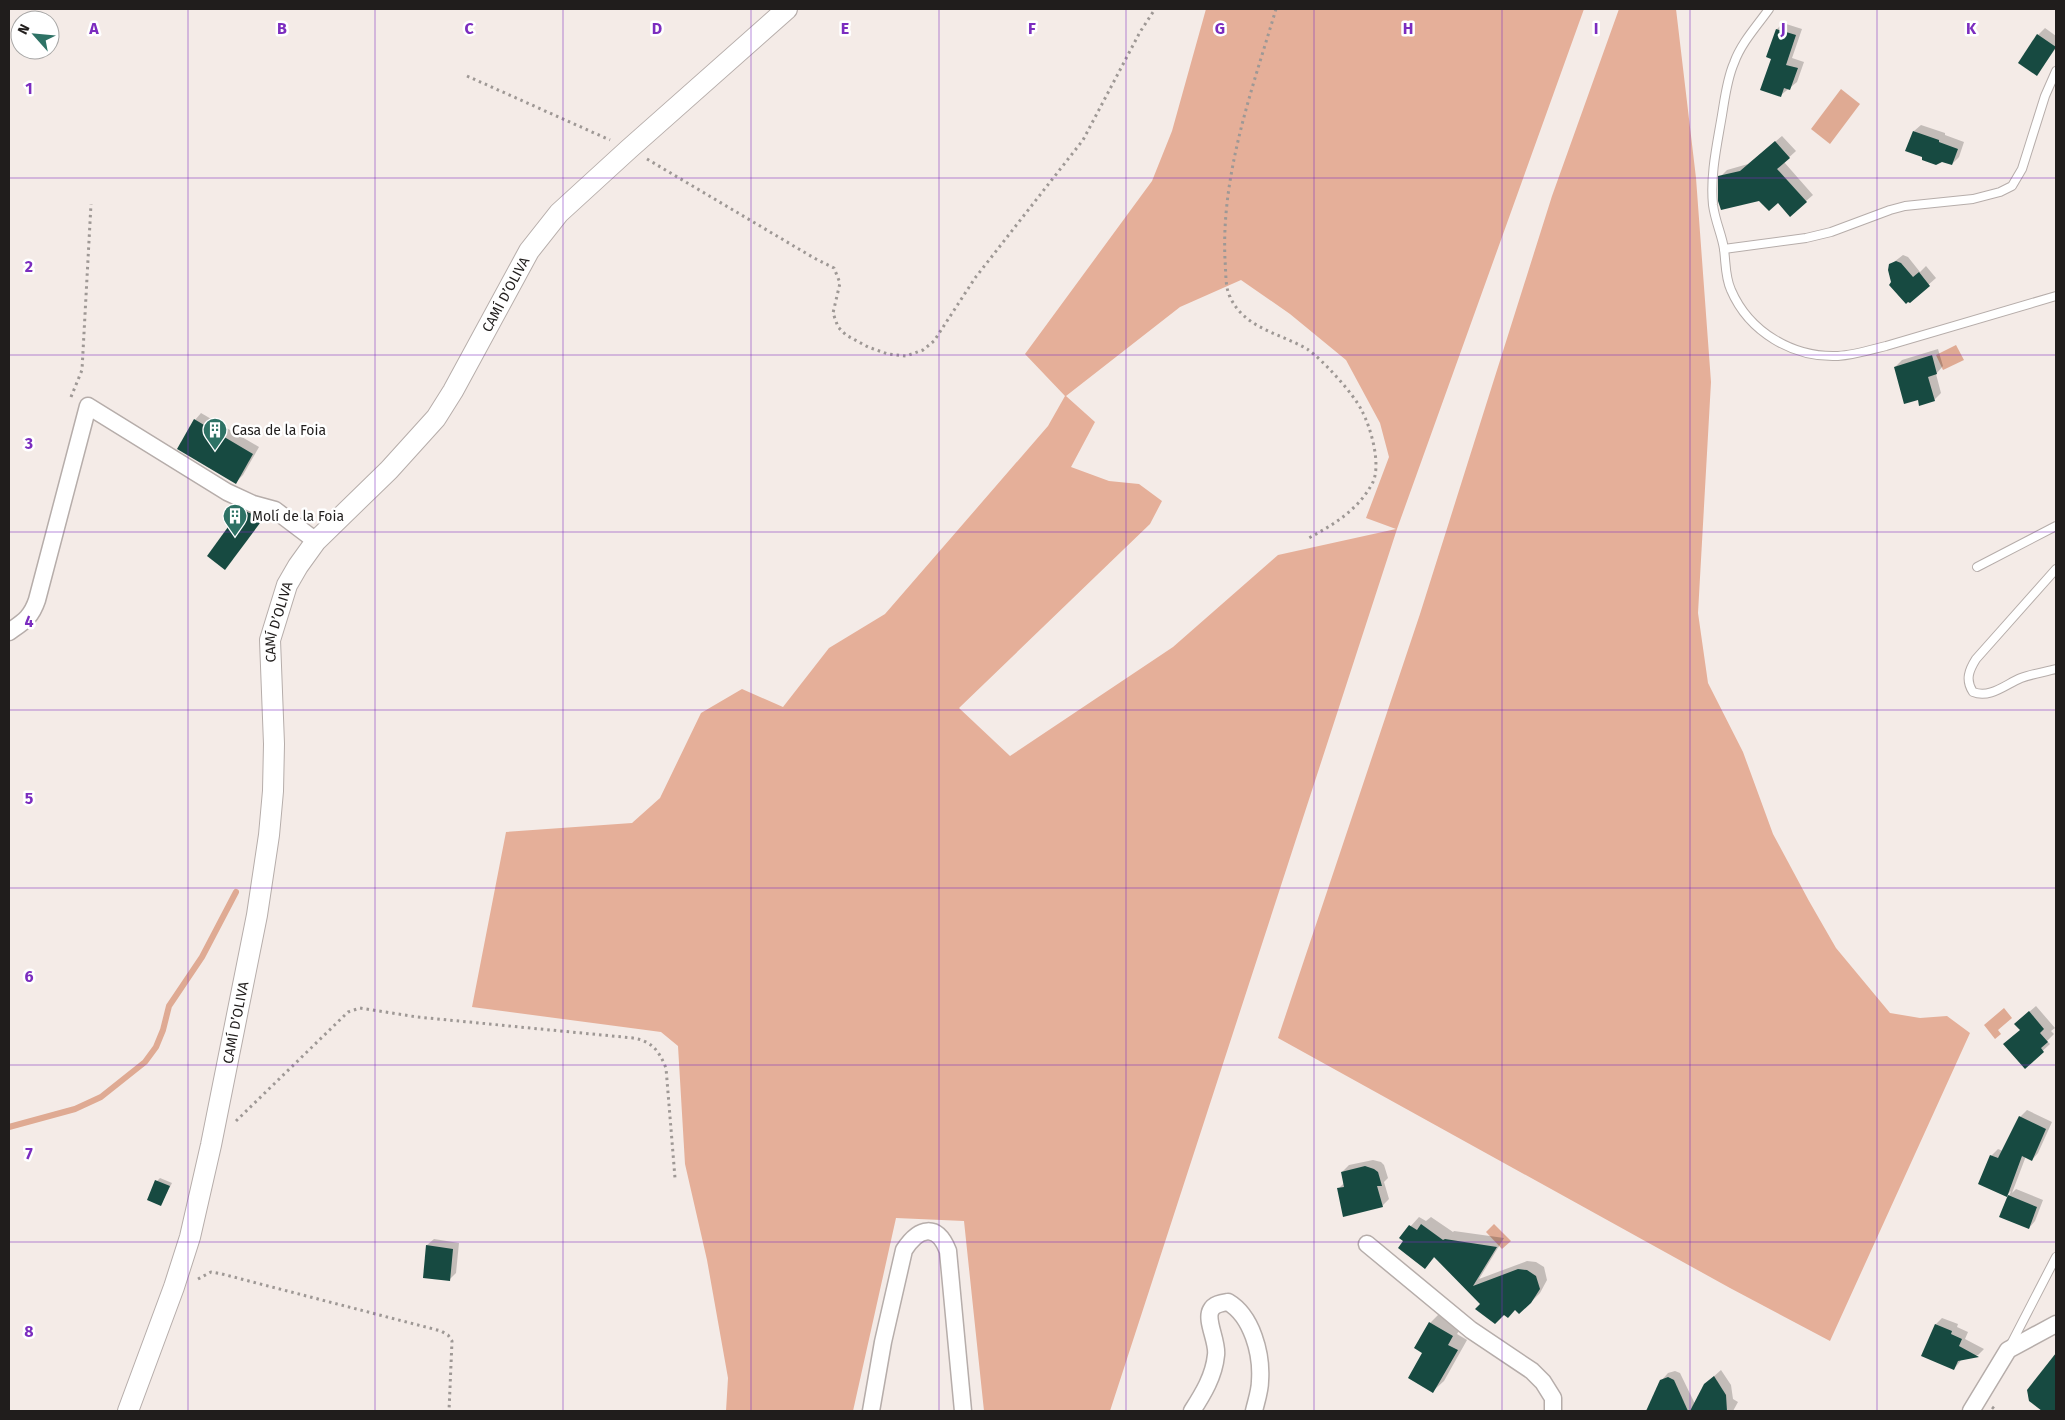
<svg xmlns="http://www.w3.org/2000/svg" width="2065" height="1420" font-family="'Fira Sans',sans-serif">
  <rect width="100%" height="100%" fill="#f4ebe7"/>
  <g fill="#e5af99" fill-rule="evenodd">
    <path d="M1206,9H1584L1397,529L1110,1411H984L964,1221L896,1218L853,1411H726L728,1378L707,1260L685,1164L678,1046L661,1032L472,1007L506,832L632,823L660,798L701,713L742,689L783,707L829,648L885,614L1048,426L1065,396L1025,354L1152,181L1172,131ZM1241,280L1290,314L1346,360L1380,423L1389,457L1366,518L1396,529L1278,555L1173,647L1010,756L959,708L1150,524L1162,501L1139,484L1109,481L1071,467L1095,422L1066,396L1180,307Z"/>
    <polygon points="1619,9 1676,9 1696,178 1711,382 1698,613 1708,683 1743,752 1773,834 1809,901 1836,948 1890,1013 1920,1018 1947,1016 1970,1033 1830,1341 1730,1288 1278,1038 1420,614 1552,196"/>
  </g>
  <g fill="#dfaa93">
    <polygon points="1841,89 1860,104 1830,144 1811,129"/>
    <polygon points="1956,345 1964,360 1943,370 1936,355"/>
    <polygon points="2004,1008 2012,1018 1998,1030 2001,1034 1995,1039 1984,1025"/>
    <polygon points="1494,1224 1511,1241 1502,1249 1486,1232"/>
  </g>
  <g fill="#0003">
    <polygon points="1783,23 1802,29 1792,58 1804,62 1797,82 1781,95 1773,58 1777,29"/>
    <polygon points="2045,28 2056,36 2056,48 2037,74 2038,35"/>
    <polygon points="1921,125 1945,133 1945,135 1964,142 1959,157 1952,164 1914,131"/>
    <polygon points="1782,136 1796,151 1784,162 1813,195 1806,201 1760,200 1720,177 1727,170 1748,164"/>
    <polygon points="1903,255 1908,257 1920,272 1926,266 1936,278 1910,301 1892,283 1890,265"/>
    <polygon points="1938,349 1943,366 1936,374 1941,393 1934,400 1918,398 1895,367 1902,360"/>
    <polygon points="201,413 259,447 243,475 236,482 195,420"/>
    <polygon points="249,503 268,512 225,568 242,510"/>
    <polygon points="2036,1006 2055,1028 2051,1031 2054,1034 2047,1041 2050,1044 2025,1067 2021,1029 2023,1017"/>
    <polygon points="2027,1110 2052,1122 2038,1153 2032,1160 2026,1156 2012,1193 2016,1189 2043,1200 2035,1221 2029,1228 2001,1216 2011,1191 2007,1195 1991,1156 1998,1149 2003,1151 2020,1117"/>
    <polygon points="1373,1160 1381,1162 1384,1165 1388,1178 1384,1182 1389,1199 1382,1206 1338,1189 1345,1182 1342,1172 1349,1165"/>
    <polygon points="160,1178 172,1183 161,1204 157,1181"/>
    <polygon points="1419,1217 1426,1221 1431,1217 1453,1232 1454,1231 1504,1238 1479,1279 1527,1261 1536,1262 1544,1267 1547,1280 1540,1293 1531,1302 1515,1309 1482,1304 1435,1257 1425,1267 1401,1237"/>
    <polygon points="434,1239 459,1243 456,1273 449,1280 427,1245"/>
    <polygon points="1440,1313 1462,1326 1457,1334 1467,1340 1444,1381 1433,1391 1424,1352 1430,1323"/>
    <polygon points="1942,1318 1958,1324 1957,1327 1968,1332 1965,1339 1984,1349 1978,1355 1962,1359 1954,1369 1936,1324"/>
    <polygon points="2055,1360 2056,1360 2056,1411 2044,1411 2030,1400"/>
    <polygon points="1721,1370 1731,1385 1733,1399 1738,1402 1733,1411 1650,1411 1650,1406 1661,1381 1668,1373 1675,1371 1680,1373 1695,1404 1712,1378"/>
  </g>
  <g fill="none" stroke-linecap="round" stroke-linejoin="round">
    <polyline stroke="#dfaa93" stroke-width="6" points="9,1127 75,1109 101,1097 145,1062 156,1047 163,1030 169,1006 202,957 236,892"/>
  </g>
  <g fill="#174a41">
    <polygon points="1776,29 1796,35 1786,65 1798,68 1790,90 1784,88 1781,97 1760,90 1771,59 1766,57"/>
    <polygon points="2037,34 2056,47 2037,76 2018,63"/>
    <polygon points="1913,131 1939,140 1939,142 1958,149 1952,165 1942,162 1936,165 1922,160 1922,157 1905,151"/>
    <polygon points="1775,141 1790,158 1777,169 1807,202 1790,217 1778,203 1769,211 1759,201 1721,210 1718,201 1718,176 1740,171"/>
    <polygon points="1896,261 1901,263 1913,277 1919,272 1930,286 1910,303 1908,302 1906,304 1889,285 1891,282 1888,270 1889,264"/>
    <polygon points="1932,355 1937,374 1928,377 1935,401 1919,406 1918,400 1904,404 1894,367"/>
    <polygon points="194,419 253,454 236,484 177,449"/>
    <polygon points="241,509 263,519 225,570 207,556"/>
    <polygon points="2029,1011 2044,1029 2040,1033 2048,1042 2041,1048 2044,1052 2025,1069 2003,1044 2020,1030 2014,1024"/>
    <polygon points="2019,1116 2046,1129 2032,1161 2022,1156 2007,1197 1978,1184 1990,1155 1998,1158"/>
    <polygon points="1365,1166 1374,1169 1378,1172 1382,1186 1377,1186 1383,1207 1343,1217 1337,1188 1344,1187 1341,1172"/>
    <polygon points="155,1180 170,1186 161,1206 147,1200"/>
    <polygon points="2008,1195 2037,1207 2029,1229 1999,1217"/>
    <polygon points="1421,1224 1443,1240 1445,1239 1497,1247 1473,1286 1518,1269 1527,1270 1536,1276 1540,1289 1531,1303 1519,1314 1515,1310 1508,1318 1504,1315 1495,1324 1475,1309 1480,1304 1434,1257 1425,1269 1398,1248 1403,1241 1399,1238 1409,1225 1417,1230"/>
    <polygon points="426,1245 453,1249 450,1281 423,1278"/>
    <polygon points="1429,1322 1453,1336 1448,1345 1458,1350 1433,1393 1408,1378 1422,1353 1414,1348"/>
    <polygon points="1935,1324 1952,1331 1951,1334 1962,1339 1959,1346 1979,1357 1958,1361 1954,1370 1921,1356"/>
    <polygon points="2056,1353 2056,1411 2042,1411 2029,1401 2027,1390"/>
    <polygon points="1714,1376 1726,1395 1727,1411 1690,1411 1704,1384"/>
    <polygon points="1668,1377 1674,1380 1688,1411 1646,1411 1660,1380"/>
  </g>
  <g fill="none" stroke-linecap="round" stroke-linejoin="round">
    <defs>
      <g id="service">
        <path d="M1769,9C1757,26 1741,43 1734,63C1727,79 1725,97 1722,115C1717,145 1710,175 1713,205C1715,221 1722,235 1724,249C1726,264 1725,277 1731,290C1749,332 1793,358 1838,356C1854,355 1870,350 1886,346L2056,296"/>
        <polyline points="1724,249 1806,238 1831,232 1890,210 1905,206 1973,199 2000,192 2012,186 2022,169 2045,96 2056,71"/>
        <polyline points="1977,567 2056,526"/>
        <path d="M2056,569L1976,659C1969,670 1965,680 1973,692C1990,699 2006,684 2021,678C2032,674 2045,672 2056,669"/>
        <polyline points="2010,1346 2056,1257"/>
      </g>
      <g id="minor">
        <path d="M9,632C23,622 31,618 37,600L88,406L227,492L253,504L275,510L316,541"/>
        <polyline points="1367,1244 1471,1330 1532,1371 1543,1382 1553,1398 1553,1411"/>
        <path d="M871,1411L883,1342L904,1250C919,1227 937,1223 948,1251L963,1411"/>
        <path d="M1192,1411C1203,1394 1214,1376 1216,1355C1218,1342 1205,1320 1211,1310C1214,1304 1222,1303 1228,1302C1252,1316 1262,1354 1260,1381C1260,1391 1256,1402 1254,1411"/>
        <polyline points="1971,1411 2008,1350 2056,1324"/>
      </g>
      <g id="tertiary">
        <path id="s1" d="M128,1411L174,1287L190,1237L211,1145L257,915L269,835L273,791L274,744L270,640L287,585L298,566L316,541L389,470L436,418L453,391L529,251L559,213L629,149L787,9"/>
      </g>
    </defs>
    <use href="#service" stroke="#b6adaa" stroke-width="10"/>
    <use href="#minor" stroke="#b6adaa" stroke-width="19"/>
    <use href="#tertiary" stroke="#b6adaa" stroke-width="22"/>
    <g stroke="#9e9895" stroke-width="3" stroke-dasharray="2.5 4" stroke-linecap="butt">
      <path d="M1276,9C1252,90 1221,174 1225,260C1226,271 1225,287 1230,297C1245,329 1280,333 1307,349C1322,359 1354,394 1362,411C1371,428 1382,466 1372,484C1357,511 1333,525 1307,539"/>
      <polyline points="467,76 610,140"/>
      <polyline points="647,159 814,258 834,268 840,283 833,313 838,327 846,335 868,347 888,354 906,356 923,350 934,341 975,278 1083,140 1140,32 1155,9"/>
      <polyline points="71,397 82,370 91,204"/>
      <path d="M236,1121L348,1012L360,1008L417,1017L633,1038C652,1041 659,1051 666,1068L675,1178"/>
      <polyline points="198,1279 211,1272 222,1274 441,1331 448,1335 452,1341 449,1411"/>
      <polyline points="1992,1407 1997,1411"/>
    </g>
    <use href="#service" stroke="#fff" stroke-width="8"/>
    <use href="#minor" stroke="#fff" stroke-width="16"/>
    <use href="#tertiary" stroke="#fff" stroke-width="20"/>
  </g>
  <path fill="none" stroke="#7b2cbf" stroke-width="1" stroke-opacity="0.55" d="M188,9V1411M375,9V1411M563,9V1411M751,9V1411M939,9V1411M1126,9V1411M1314,9V1411M1502,9V1411M1690,9V1411M1877,9V1411M9,178H2056M9,355H2056M9,532H2056M9,710H2056M9,888H2056M9,1065H2056M9,1242H2056"/>
  <defs>
    <symbol id="building-pin" viewBox="-11 -11 22 30"><path d="M0 17L-7.5 6A9.5 9.5 0 1 1 7.5 6Z" fill="#2e7265" stroke="#fff"/><path d="M-4-6H4V6H1V3H-1V6H-4ZM-2.5-4.3h1.7v1.8h-1.7ZM.8-4.3h1.7v1.8H.8ZM-2.5-1h1.7V.8h-1.7ZM.8-1h1.7V.8H.8Z" fill="#fff"/></symbol>
  </defs>
  <g fill-rule="evenodd">
    <use href="#building-pin" x="201" y="416" width="28" height="38"/>
    <use href="#building-pin" x="221" y="502" width="28" height="38"/>
  </g>
  <g text-anchor="middle" stroke-width="5" stroke-linejoin="round" paint-order="stroke">
    <g font-size="14" fill="#201d1c" stroke="#fff">
      <text dy="5" stroke="none"><textPath href="#s1" startOffset="1214">CAMÍ D’OLIVA</textPath></text>
      <text dy="5" stroke="none"><textPath href="#s1" startOffset="809">CAMÍ D’OLIVA</textPath></text>
      <text dy="5" stroke="none"><textPath href="#s1" startOffset="404">CAMÍ D’OLIVA</textPath></text>
    </g>
    <g font-size="14" fill="#201d1c" stroke="#fff" text-anchor="start">
      <text x="232" y="435">Casa de la Foia</text>
      <text x="252" y="521">Molí de la Foia</text>
    </g>
  </g>
  <g font-size="16" text-anchor="middle" font-weight="bold" fill="#7b2cbf" stroke="#fff" stroke-width="5" stroke-linejoin="round" paint-order="stroke">
    <text x="94" y="34">A</text>
    <text x="282" y="34">B</text>
    <text x="469" y="34">C</text>
    <text x="657" y="34">D</text>
    <text x="845" y="34">E</text>
    <text x="1032" y="34">F</text>
    <text x="1220" y="34">G</text>
    <text x="1408" y="34">H</text>
    <text x="1596" y="34">I</text>
    <text x="1783" y="34">J</text>
    <text x="1971" y="34">K</text>
    <text x="29" y="94">1</text>
    <text x="29" y="272">2</text>
    <text x="29" y="449">3</text>
    <text x="29" y="627">4</text>
    <text x="29" y="804">5</text>
    <text x="29" y="982">6</text>
    <text x="29" y="1159">7</text>
    <text x="29" y="1337">8</text>
  </g>
  <rect width="2065" height="1420" fill="none" stroke="#201d1c" stroke-width="20"/>
  <g transform="translate(35 35) rotate(297)"><circle r="24" fill="#ffffff" stroke="#a6a5a4"/>
  <path d="M0-4L9 19L0 12L-9 19Z" fill="#2e7265"/>
  <text y="-8" font-size="14" font-weight="bold" text-anchor="middle" fill="#201d1c">N</text>
  </g>
</svg>
